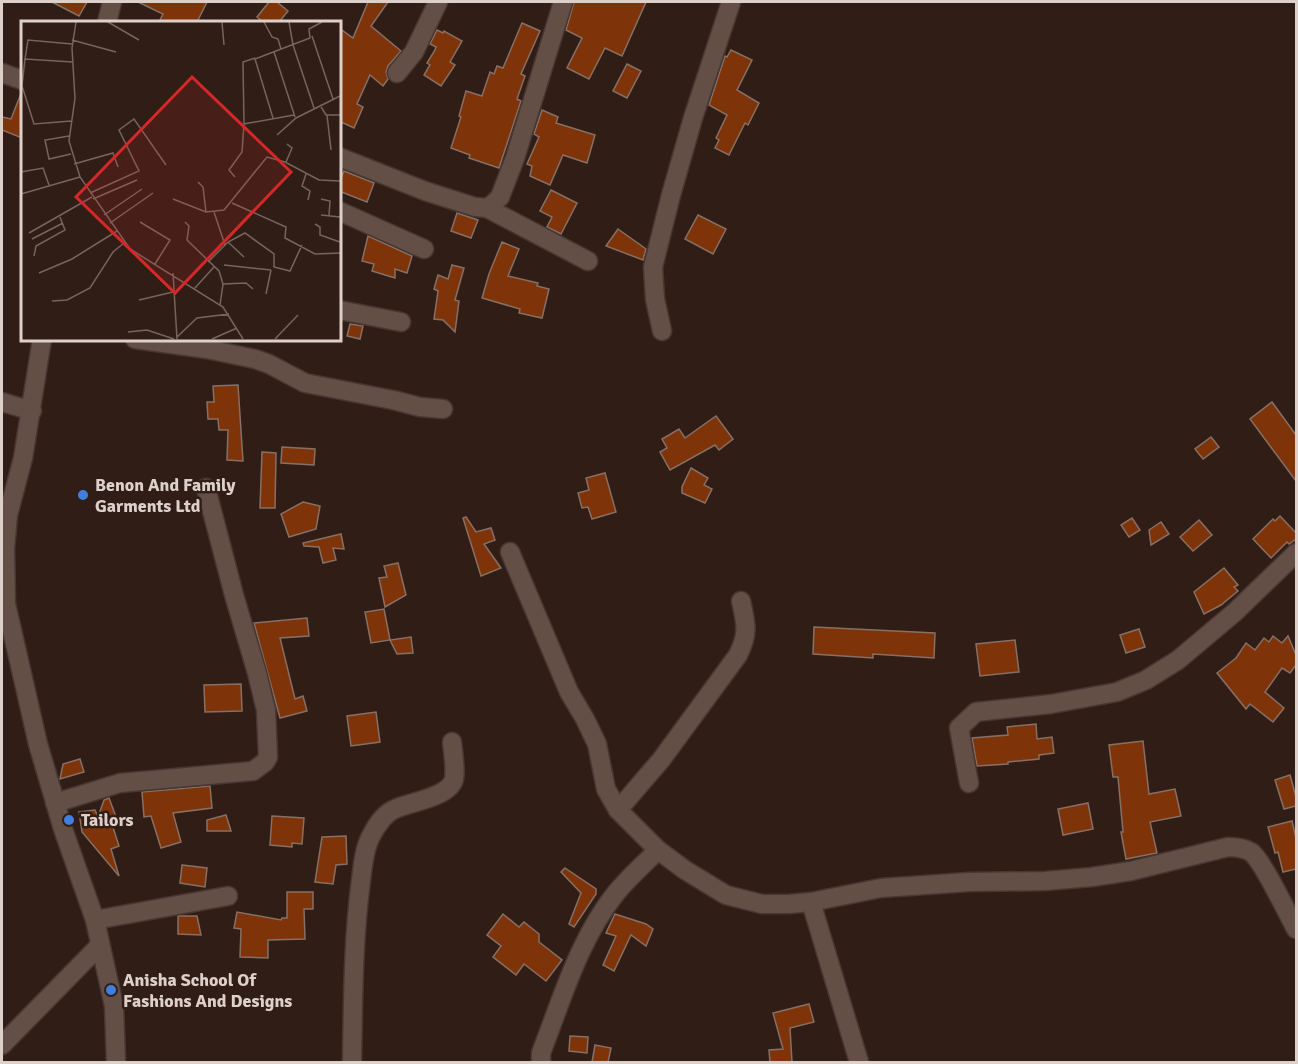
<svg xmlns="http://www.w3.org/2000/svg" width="1298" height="1064" font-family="Signika,sans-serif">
  <rect width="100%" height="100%" fill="#301e16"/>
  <g fill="#7f3308" stroke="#867066" stroke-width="1.5">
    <polygon points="52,2 87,2 79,16"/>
    <polygon points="138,2 207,2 197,22 159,22 163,14"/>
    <polygon points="269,2 277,2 288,11 279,22 263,22 257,17"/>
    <polygon points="368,2 388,2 371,26 401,51 388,66 386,72 388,79 383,86 370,75 357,104 363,107 354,128 339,121 339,28 353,38"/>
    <polygon points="574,2 646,2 622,56 605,48 589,79 567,68 582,38 566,30"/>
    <polygon points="522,23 540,31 521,74 525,76 517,99 521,101 499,168 469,158 470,155 451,148 461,117 459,116 466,91 482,96 490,72 494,74 497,66 503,68"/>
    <polygon points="437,30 443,33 444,31 462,41 450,62 455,65 441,86 424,75 430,65 427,63 435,50 436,47 430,44"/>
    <polygon points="731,50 752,60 737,90 759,103 748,125 745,123 729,155 715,148 719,140 716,138 727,115 709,105 725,56 727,57"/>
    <polygon points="627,64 641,71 627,98 613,91"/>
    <polygon points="22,91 22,138 2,130 2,117 11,119"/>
    <polygon points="542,110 558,117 556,123 595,135 587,163 563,155 550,185 530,176 532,166 527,164 539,137 534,134"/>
    <polygon points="344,171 374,183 367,202 339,191 339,183"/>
    <polygon points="551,190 577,203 561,234 547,227 552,217 540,211"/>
    <polygon points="457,213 478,220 471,238 451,231"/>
    <polygon points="698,215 726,229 713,254 685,239"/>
    <polygon points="618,229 646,249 643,260 606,246"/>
    <polygon points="368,236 412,256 407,273 395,269 395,278 372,271 374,264 362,261"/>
    <polygon points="502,242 519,249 508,276 538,283 537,286 549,289 542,318 519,313 520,309 482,298 489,274"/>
    <polygon points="452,265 464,268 455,300 459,301 455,332 443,320 434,319 438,291 434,289 438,275 448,279"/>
    <polygon points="350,324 363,326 360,339 347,336"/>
    <polygon points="238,385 243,461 227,460 228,430 219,430 218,419 208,419 207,402 214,402 213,386"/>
    <polygon points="1272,402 1296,435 1296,481 1250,419"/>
    <polygon points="716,416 733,439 719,450 715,445 670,470 660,452 667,448 662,439 679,429 685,438"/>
    <polygon points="1211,437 1219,447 1203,459 1195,449"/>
    <polygon points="282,447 315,449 314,465 281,463"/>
    <polygon points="262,452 276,453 275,508 260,508"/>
    <polygon points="691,468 708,478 704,485 712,489 705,503 682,493 682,487"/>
    <polygon points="605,473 616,512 592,519 588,507 582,508 578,493 589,490 586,478"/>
    <polygon points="303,502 320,506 316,529 289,537 281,514"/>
    <polygon points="1280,516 1296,533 1296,539 1289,544 1287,542 1271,558 1253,539 1273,519 1275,521"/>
    <polygon points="466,517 476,532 491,528 495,540 484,544 501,568 481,576 463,518"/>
    <polygon points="1132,518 1140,530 1129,537 1121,525"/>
    <polygon points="1199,520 1212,535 1193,551 1180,537"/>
    <polygon points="1161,522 1169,534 1151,545 1149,530"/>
    <polygon points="341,534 344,549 333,548 336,560 323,563 319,547 304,546 303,543"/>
    <polygon points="398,563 406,595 385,607 379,578 387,577 384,566"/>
    <polygon points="1224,568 1238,585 1234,587 1238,591 1221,605 1204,614 1194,592"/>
    <polygon points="384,609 390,640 371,643 365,612"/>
    <polygon points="307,618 309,636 280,638 295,699 303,696 307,711 280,718 254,623"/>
    <polygon points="814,627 935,633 934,658 873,654 873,658 813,654"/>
    <polygon points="1139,629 1145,647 1126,653 1120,635"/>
    <polygon points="1273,636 1282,643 1288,636 1296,655 1296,665 1290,673 1282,668 1265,692 1284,708 1273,722 1250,704 1246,709 1217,673 1236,658 1246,643 1255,650 1264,638 1269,642"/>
    <polygon points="411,637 413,653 397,654 390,640"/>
    <polygon points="1015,640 1019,672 980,676 976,644"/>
    <polygon points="241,684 242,711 205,712 204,685"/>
    <polygon points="376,712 380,742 351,746 347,716"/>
    <polygon points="1036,724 1037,739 1052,737 1054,753 1039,755 1039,759 1008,762 1008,764 977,766 972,738 1008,735 1007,727"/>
    <polygon points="1143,741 1149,794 1175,789 1181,816 1150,822 1157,853 1126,859 1121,832 1123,832 1118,777 1113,777 1109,745"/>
    <polygon points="80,759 84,772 60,779 63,764"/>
    <polygon points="1290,775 1296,797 1296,806 1284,809 1275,780"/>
    <polygon points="210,786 212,808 173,813 181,842 161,848 151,816 144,817 142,792"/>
    <polygon points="109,798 116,817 110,818 119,846 111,849 119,876 82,832 79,812 95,810 98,817 104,800"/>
    <polygon points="1088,803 1093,829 1063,835 1058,809"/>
    <polygon points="226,815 231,831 207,831 207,820"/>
    <polygon points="272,816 304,818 302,844 292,843 292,847 270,845"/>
    <polygon points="1292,821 1296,838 1296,869 1283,872 1278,852 1275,853 1268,827"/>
    <polygon points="346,836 347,864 336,865 333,884 315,882 322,837"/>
    <polygon points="182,865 207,868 205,887 180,883"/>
    <polygon points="565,868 596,889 596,894 574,927 569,924 581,893 561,872"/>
    <polygon points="287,892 313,892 313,909 304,909 305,939 268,940 268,958 240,957 241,929 234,928 237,912 281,920 282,918 287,918"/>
    <polygon points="503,914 519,927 524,922 539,934 539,942 562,960 546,981 524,964 516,975 493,957 501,946 487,935"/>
    <polygon points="615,914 646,924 653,929 646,946 631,935 614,971 603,965 616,936 606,933"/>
    <polygon points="178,916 197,916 201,935 178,934"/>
    <polygon points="809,1004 814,1022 790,1028 792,1062 770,1062 769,1050 783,1049 773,1013"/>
    <polygon points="570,1036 588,1037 587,1053 569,1051"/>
    <polygon points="595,1045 611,1048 608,1062 592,1062"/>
  </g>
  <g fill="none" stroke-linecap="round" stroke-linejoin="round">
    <defs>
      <g id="minor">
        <polyline points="2,73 22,80"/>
        <polyline points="397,73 414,52 438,2"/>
        <polyline points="339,157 425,191 475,207 487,208 493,204 500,197 515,158 563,2"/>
        <polyline points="487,208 588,261"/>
        <polyline points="339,211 424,249"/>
        <polyline points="339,310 401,322"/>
        <polyline points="662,331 655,299 653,267 671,195 693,118 731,2"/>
        <polyline points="135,339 207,349 255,359 269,364 305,383 393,400 420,407 443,409"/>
        <polyline points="2,402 32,411"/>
        <path d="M510,552L569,692L585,719L597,744L606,789L618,810L658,850L685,870L726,895L762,904H789L811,902L881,888L969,882L1045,881L1092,877L1131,871L1228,847C1236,847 1244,848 1251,852C1263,861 1287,913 1296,929"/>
        <polyline points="969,783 959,728 976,712 1051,704 1117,692 1146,680 1178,660 1235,612 1296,553"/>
        <polyline points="55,803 120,783 253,771 265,762 268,757 266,710 257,673 234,595 206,488"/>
        <path d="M618,810L661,760L738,655C749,633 746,624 741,601"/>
        <polyline points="811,902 859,1062"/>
        <polyline points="95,920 228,896"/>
        <polyline points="2,1045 100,945"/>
        <path d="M352,1062C353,1002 353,940 361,880C363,865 364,849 371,836C376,826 385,813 395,809C410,802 450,797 454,779C456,768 453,753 452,742"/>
        <path d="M541,1062V1053C562,999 579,939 616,893C628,878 644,864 658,850"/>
      </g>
      <g id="tertiary">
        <polyline points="107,22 112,2"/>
        <polyline points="42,339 23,458 8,515 5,548 6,604 38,744 63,829 95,920 114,1006 116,1062"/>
      </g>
    </defs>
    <use href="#minor" stroke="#473733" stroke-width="21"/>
    <use href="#tertiary" stroke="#473733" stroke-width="21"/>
    <use href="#minor" stroke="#644f46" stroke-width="18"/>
    <use href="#tertiary" stroke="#644f46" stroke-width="18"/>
  </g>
  <g fill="#3f7fe0" stroke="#301e16" stroke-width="2">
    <circle cx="83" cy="495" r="6"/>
    <circle cx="69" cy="820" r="6"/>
    <circle cx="111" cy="990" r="6"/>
  </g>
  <g text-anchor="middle" stroke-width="5" stroke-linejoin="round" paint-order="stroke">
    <g font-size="18" font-weight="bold" fill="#ddd0cb" stroke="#301e16" text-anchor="start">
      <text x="95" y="491">Benon And Family<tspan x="95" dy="21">Garments Ltd</tspan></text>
      <text x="81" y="826">Tailors</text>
      <text x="123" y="986">Anisha School Of<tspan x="123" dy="21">Fashions And Designs</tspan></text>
    </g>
  </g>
  <g transform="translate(21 21)">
    <rect width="320" height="320" fill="#301e16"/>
    <path fill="none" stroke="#75655e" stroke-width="1.5" d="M55,1L51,27L54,77L48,120L59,156L109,228L202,286L222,318M87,1L118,19M201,1L203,24M243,1L251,16L257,18L260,28M268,1L272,24L293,87M291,15L312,78M51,19L95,31M253,31L274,96M4,38L7,19L51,23M299,84L305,94H319M306,94L310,129M252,97L234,38L289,17L288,8L301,1M50,100L13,103L1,65L4,38L52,41M223,104L222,41L234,37M256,114L275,97L319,75M48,115L24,119L28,138L50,133M265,141L271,127L266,123M53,143L92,132L97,146M0,151L22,147L28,164M285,153L281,165L289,170L287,179M214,156L208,149L221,131L223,103L273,94M177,161L182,166L185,191M69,172L118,150L98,109L113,98L145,144M0,173L59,156M72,178L116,159M152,178L185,191L203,189L246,136L264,141L298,159L319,160M300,178L309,180L308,195M211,182L265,206L264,217L294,233L319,232M193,191L204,224M83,194L121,168M300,194L319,196M119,201L149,219L134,243M164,201L168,205L166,219L198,250L202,263L199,284M89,202L132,172M294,203L299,206V214L319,221M8,212L71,176M11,218L42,202M207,221L223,236M13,235L15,225L44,209L39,196M187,241L207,221L224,212L253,233V246L269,250L281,224M203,244L250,249M18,252L51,238L96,210M152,252L156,318M202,263L225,262L232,268M173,268L193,246M245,273L250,249M118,279L152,271M31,280L46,279L69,267L92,231L103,222M107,311L126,309L153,318M156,316L176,297L208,293M191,318L216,307M254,318L277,294"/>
    <path fill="#d62828" fill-opacity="0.15" stroke="#d62828" stroke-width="3" d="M171,56L270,151L154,272L55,176Z"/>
    <rect width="320" height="320" fill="none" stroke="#ddd0cb" stroke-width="3"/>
  </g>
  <rect width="1298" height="1064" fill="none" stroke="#ddd0cb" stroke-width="6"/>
</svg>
